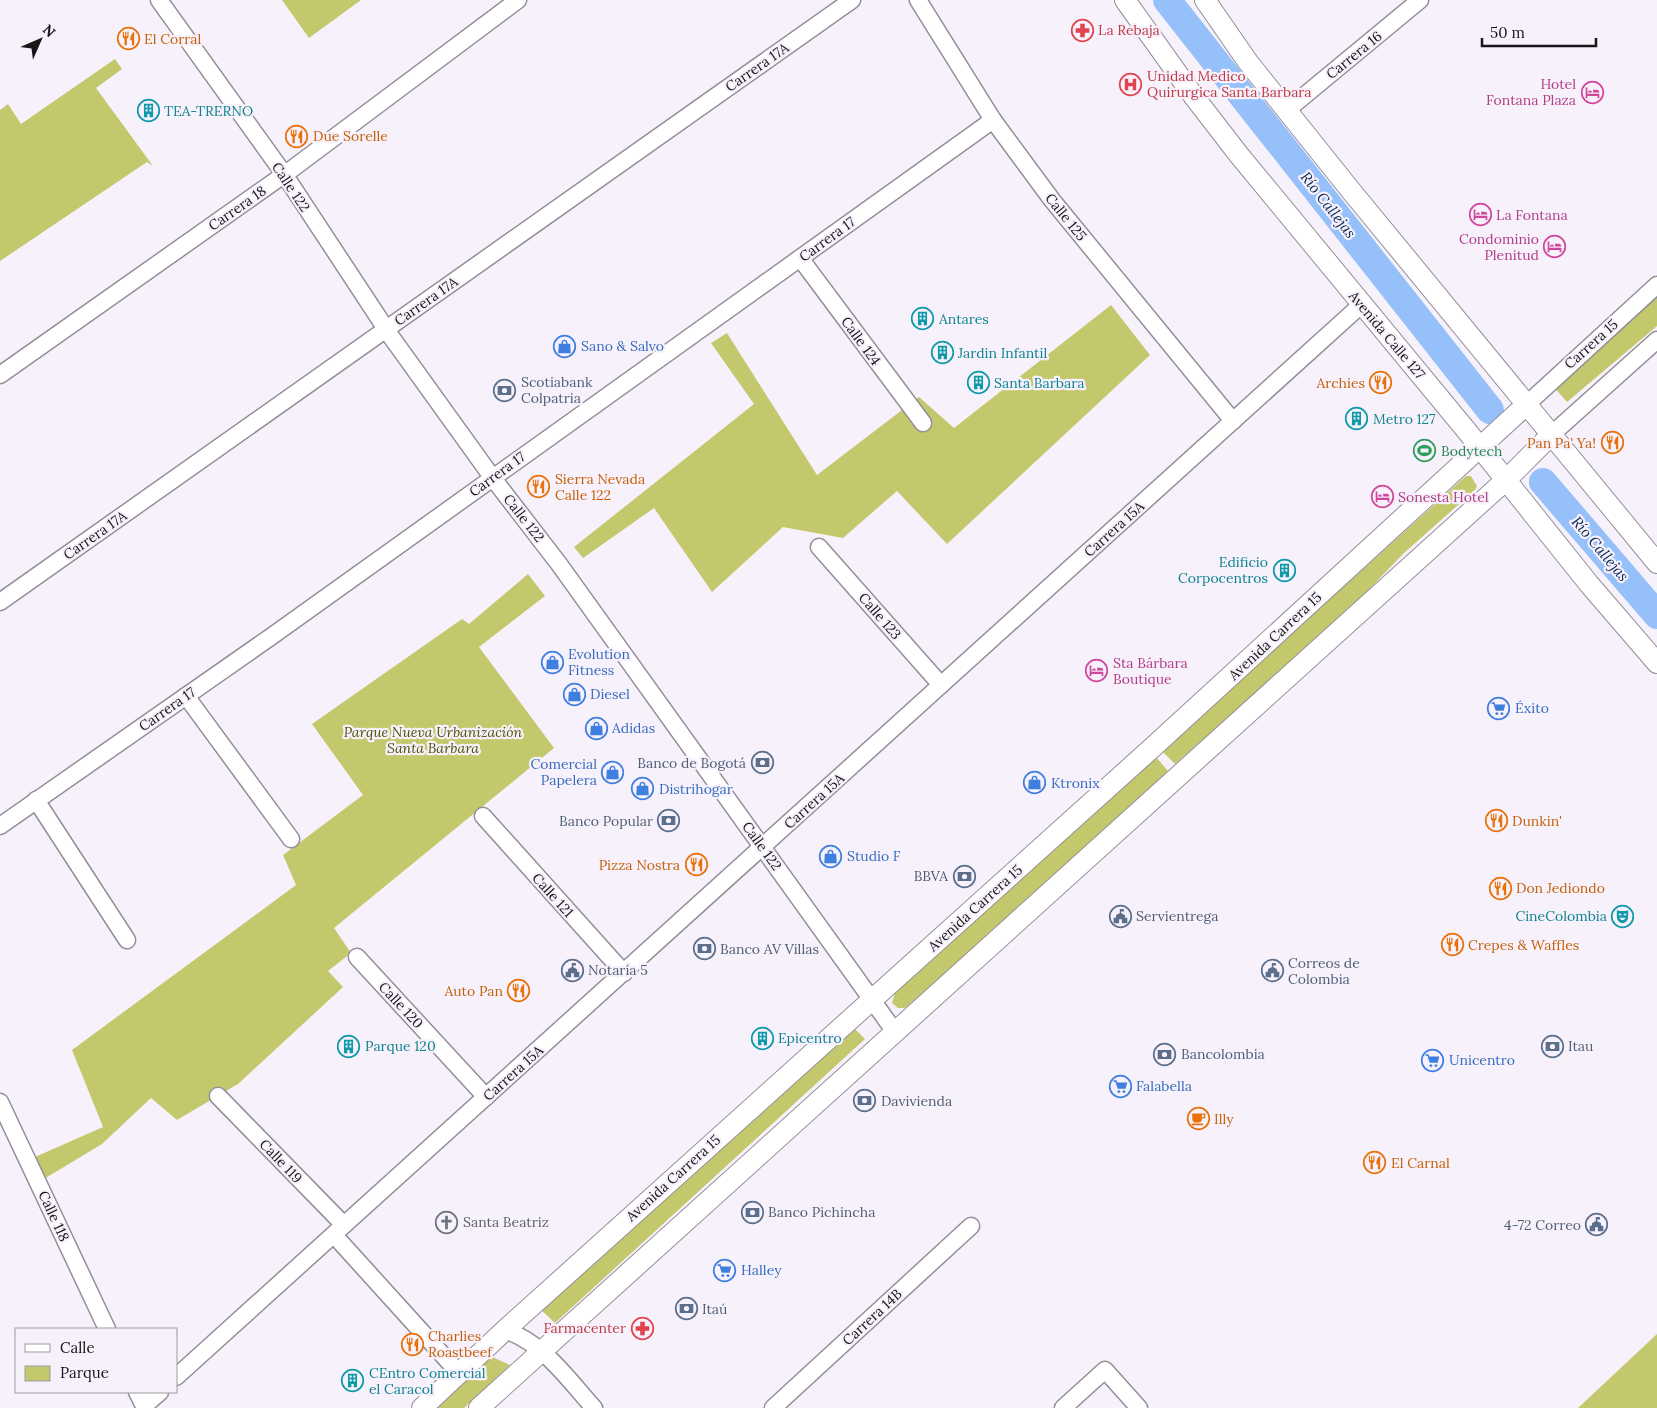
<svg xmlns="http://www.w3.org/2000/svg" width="1657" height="1408" font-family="Lora,serif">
  <rect width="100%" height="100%" fill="#f7f1fc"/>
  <g fill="#c4c86d">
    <polygon points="282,0 361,0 309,38"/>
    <polygon points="115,59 122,69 96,88 153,166 147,162 0,261 0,110 8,104 21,124"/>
    <polygon points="1657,296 1657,326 1567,402 1552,385"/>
    <polygon points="1111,305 1150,355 947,544 897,491 843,538 783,527 712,592 654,508 583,558 574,547 754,404 711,343 727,333 817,475 919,397 954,428"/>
    <polygon points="1466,476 1471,476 1477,486 1475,490 1404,553 1353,606 1175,764 1162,751"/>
    <polygon points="528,574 545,596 479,647 554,748 334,928 351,953 328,971 343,987 238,1084 177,1120 151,1098 102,1144 44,1179 35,1157 103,1127 72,1050 296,885 283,855 363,795 312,724 462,619 469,624"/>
    <polygon points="1156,757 1168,771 963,958 905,1008 898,1008 892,1003 895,993"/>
    <polygon points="855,1029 865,1039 555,1323 539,1308"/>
    <polygon points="1657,1334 1657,1408 1578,1408"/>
    <polygon points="488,1355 510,1365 464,1408 434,1408"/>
  </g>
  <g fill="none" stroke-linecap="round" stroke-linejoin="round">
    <g stroke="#95c0fa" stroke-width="28">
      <polyline points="1167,0 1490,410"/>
      <polyline points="1543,482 1657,615"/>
    </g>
    <defs>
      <g id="minor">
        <polyline points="159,0 284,174 392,338 492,477 559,564 895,1032"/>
        <polyline points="918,0 993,120 1052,200 1233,421"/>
        <polyline points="1287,110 1420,0"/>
        <polyline points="800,258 923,423"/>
        <polyline points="0,375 292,169 518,0"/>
        <polyline points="1526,405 1657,285"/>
        <polyline points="1551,435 1657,340"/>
        <polyline points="819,547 941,685"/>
        <polyline points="0,602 852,0"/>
        <polyline points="186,696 291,839"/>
        <polyline points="36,800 127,940"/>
        <polyline points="483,816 624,973"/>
        <polyline points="0,826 272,636 993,120"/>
        <polyline points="357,957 486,1097"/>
        <polyline points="218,1096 344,1225"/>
        <polyline points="0,1102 107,1329"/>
        <polyline points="334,1235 459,1373"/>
        <path d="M505,1330C543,1343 567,1378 594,1408"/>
        <polyline points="176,1377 1361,305"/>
        <polyline points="137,1392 145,1408"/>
        <polyline points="144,1406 160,1392"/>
        <polyline points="773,1408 971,1226"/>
        <polyline points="1063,1408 1105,1370 1139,1408"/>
      </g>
      <g id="major">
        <polyline points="1125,0 1195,98 1239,155 1466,430 1589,584 1657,663"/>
        <polyline points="1205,0 1248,62 1352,192 1657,563"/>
        <polyline points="422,1408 505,1330 1153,747 1526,405"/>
        <polyline points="479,1408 1506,480 1551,435"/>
      </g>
    </defs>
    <use href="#minor" stroke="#948e98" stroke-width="19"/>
    <use href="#major" stroke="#948e98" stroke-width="22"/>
    <use href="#minor" stroke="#fff" stroke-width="16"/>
    <use href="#major" stroke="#fff" stroke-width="20"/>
  </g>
  <defs>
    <symbol id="pharmacy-ring" viewBox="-11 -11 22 22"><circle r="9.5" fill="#f7f1fc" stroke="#e0444e" stroke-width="1.5"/><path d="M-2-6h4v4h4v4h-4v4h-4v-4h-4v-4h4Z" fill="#e0444e"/></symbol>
    <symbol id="restaurant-ring" viewBox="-11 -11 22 22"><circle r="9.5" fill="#f7f1fc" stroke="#e8710a" stroke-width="1.5"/><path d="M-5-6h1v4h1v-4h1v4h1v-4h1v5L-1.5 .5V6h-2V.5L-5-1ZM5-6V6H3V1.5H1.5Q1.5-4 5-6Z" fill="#e8710a"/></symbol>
    <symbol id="hospital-ring" viewBox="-11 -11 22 22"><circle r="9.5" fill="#f7f1fc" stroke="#e0444e" stroke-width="1.5"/><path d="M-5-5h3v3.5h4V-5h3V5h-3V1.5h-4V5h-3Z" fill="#e0444e"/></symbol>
    <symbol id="hotel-ring" viewBox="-11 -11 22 22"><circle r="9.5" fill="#f7f1fc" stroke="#d1479c" stroke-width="1.5"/><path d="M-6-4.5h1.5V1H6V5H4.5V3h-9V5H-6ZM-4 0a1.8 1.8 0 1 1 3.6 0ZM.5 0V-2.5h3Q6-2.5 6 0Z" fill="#d1479c"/></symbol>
    <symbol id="building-ring" viewBox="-11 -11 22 22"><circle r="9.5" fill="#f7f1fc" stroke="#0f9aa8" stroke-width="1.5"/><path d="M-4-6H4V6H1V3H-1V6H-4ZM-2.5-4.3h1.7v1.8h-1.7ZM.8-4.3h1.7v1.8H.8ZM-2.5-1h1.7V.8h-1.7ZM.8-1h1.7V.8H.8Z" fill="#0f9aa8"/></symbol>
    <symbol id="shop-ring" viewBox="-11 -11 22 22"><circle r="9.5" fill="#f7f1fc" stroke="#3f7fe0" stroke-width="1.5"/><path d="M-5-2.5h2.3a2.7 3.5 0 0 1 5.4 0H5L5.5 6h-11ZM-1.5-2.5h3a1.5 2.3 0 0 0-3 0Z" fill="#3f7fe0"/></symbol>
    <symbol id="bank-ring" viewBox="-11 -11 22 22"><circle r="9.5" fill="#f7f1fc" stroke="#5c6f8a" stroke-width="1.5"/><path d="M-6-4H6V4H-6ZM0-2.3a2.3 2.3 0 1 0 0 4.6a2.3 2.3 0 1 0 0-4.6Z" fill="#5c6f8a"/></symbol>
    <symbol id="stadium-ring" viewBox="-11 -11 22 22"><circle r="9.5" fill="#f7f1fc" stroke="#2e9e5b" stroke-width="1.5"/><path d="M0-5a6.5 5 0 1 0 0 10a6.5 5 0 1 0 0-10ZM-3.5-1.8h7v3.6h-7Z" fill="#2e9e5b"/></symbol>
    <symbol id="supermarket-ring" viewBox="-11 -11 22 22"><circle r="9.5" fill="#f7f1fc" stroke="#3f7fe0" stroke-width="1.5"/><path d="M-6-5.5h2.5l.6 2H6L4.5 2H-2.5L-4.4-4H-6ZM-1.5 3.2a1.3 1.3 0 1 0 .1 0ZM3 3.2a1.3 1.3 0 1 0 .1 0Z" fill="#3f7fe0"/></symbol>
    <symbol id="civic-ring" viewBox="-11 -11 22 22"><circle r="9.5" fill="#f7f1fc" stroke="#5c6f8a" stroke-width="1.5"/><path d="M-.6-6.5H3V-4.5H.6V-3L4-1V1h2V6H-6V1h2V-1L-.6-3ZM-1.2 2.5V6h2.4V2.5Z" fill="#5c6f8a"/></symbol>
    <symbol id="theatre-ring" viewBox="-11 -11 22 22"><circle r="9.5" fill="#f7f1fc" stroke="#0f9aa8" stroke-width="1.5"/><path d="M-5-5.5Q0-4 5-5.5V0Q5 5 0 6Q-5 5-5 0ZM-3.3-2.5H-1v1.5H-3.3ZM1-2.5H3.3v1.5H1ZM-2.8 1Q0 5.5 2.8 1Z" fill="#0f9aa8"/></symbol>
    <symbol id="cafe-ring" viewBox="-11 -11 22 22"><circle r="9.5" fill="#f7f1fc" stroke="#e8710a" stroke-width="1.5"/><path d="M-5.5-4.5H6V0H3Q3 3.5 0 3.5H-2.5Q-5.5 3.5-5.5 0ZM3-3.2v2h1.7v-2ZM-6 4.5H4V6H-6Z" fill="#e8710a"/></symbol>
    <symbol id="church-ring" viewBox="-11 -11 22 22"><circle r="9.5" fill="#f7f1fc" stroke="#6b7280" stroke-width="1.5"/><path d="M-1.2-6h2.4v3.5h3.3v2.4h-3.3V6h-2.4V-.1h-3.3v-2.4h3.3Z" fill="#6b7280"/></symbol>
  </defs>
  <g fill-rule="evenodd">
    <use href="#pharmacy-ring" x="1070" y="18" width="25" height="25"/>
    <use href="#restaurant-ring" x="116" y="26" width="25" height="25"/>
    <use href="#hospital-ring" x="1118" y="72" width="25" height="25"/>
    <use href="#hotel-ring" x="1580" y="80" width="25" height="25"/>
    <use href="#building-ring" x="136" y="98" width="25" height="25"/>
    <use href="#restaurant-ring" x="284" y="124" width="25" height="25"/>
    <use href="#hotel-ring" x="1468" y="202" width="25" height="25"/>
    <use href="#hotel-ring" x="1542" y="234" width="25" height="25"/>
    <use href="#building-ring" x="910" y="306" width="25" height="25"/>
    <use href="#shop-ring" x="552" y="334" width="25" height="25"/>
    <use href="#building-ring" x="930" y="340" width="25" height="25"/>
    <use href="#building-ring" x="966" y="370" width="25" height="25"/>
    <use href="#restaurant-ring" x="1368" y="370" width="25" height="25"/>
    <use href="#bank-ring" x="492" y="378" width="25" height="25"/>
    <use href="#building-ring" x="1344" y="406" width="25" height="25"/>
    <use href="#restaurant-ring" x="1600" y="430" width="25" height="25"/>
    <use href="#stadium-ring" x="1412" y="438" width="25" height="25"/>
    <use href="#restaurant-ring" x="526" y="474" width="25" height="25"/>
    <use href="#hotel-ring" x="1370" y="484" width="25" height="25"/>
    <use href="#building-ring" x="1272" y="558" width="25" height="25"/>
    <use href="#shop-ring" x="540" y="650" width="25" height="25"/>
    <use href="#hotel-ring" x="1084" y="658" width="25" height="25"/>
    <use href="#shop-ring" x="562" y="682" width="25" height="25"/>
    <use href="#supermarket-ring" x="1486" y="696" width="25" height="25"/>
    <use href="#shop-ring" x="584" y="716" width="25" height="25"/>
    <use href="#bank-ring" x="750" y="750" width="25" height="25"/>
    <use href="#shop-ring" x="600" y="760" width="25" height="25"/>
    <use href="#shop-ring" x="1022" y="770" width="25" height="25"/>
    <use href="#shop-ring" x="630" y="776" width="25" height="25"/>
    <use href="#bank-ring" x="656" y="808" width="25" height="25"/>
    <use href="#restaurant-ring" x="1484" y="808" width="25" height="25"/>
    <use href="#shop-ring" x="818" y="844" width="25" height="25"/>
    <use href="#restaurant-ring" x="684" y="852" width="25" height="25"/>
    <use href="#bank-ring" x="952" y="864" width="25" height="25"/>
    <use href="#restaurant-ring" x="1488" y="876" width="25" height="25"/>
    <use href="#civic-ring" x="1108" y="904" width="25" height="25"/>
    <use href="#theatre-ring" x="1610" y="904" width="25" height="25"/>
    <use href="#restaurant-ring" x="1440" y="932" width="25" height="25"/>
    <use href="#bank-ring" x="692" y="936" width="25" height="25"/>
    <use href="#civic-ring" x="560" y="958" width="25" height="25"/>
    <use href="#civic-ring" x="1260" y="958" width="25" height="25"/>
    <use href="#restaurant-ring" x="506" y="978" width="25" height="25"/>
    <use href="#building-ring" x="750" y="1026" width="25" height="25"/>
    <use href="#building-ring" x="336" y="1034" width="25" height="25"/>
    <use href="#bank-ring" x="1540" y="1034" width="25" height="25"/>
    <use href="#bank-ring" x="1152" y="1042" width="25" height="25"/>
    <use href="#supermarket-ring" x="1420" y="1048" width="25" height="25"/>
    <use href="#supermarket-ring" x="1108" y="1074" width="25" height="25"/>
    <use href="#bank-ring" x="852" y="1088" width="25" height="25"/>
    <use href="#cafe-ring" x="1186" y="1106" width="25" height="25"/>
    <use href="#restaurant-ring" x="1362" y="1150" width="25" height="25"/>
    <use href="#bank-ring" x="740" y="1200" width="25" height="25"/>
    <use href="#church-ring" x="434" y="1210" width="25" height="25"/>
    <use href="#civic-ring" x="1584" y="1212" width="25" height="25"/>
    <use href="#supermarket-ring" x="712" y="1258" width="25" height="25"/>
    <use href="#bank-ring" x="674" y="1296" width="25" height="25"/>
    <use href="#pharmacy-ring" x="630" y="1316" width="25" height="25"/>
    <use href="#restaurant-ring" x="400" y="1332" width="25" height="25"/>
    <use href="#building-ring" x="340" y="1368" width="25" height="25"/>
  </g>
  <g text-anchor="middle" stroke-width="4.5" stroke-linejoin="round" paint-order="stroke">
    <g font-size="14" fill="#be3a42" stroke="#f7f1fc" text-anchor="start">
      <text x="1098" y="35">La Rebaja</text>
      <text x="1147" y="81">Unidad Medico<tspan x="1147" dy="16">Quirurgica Santa Barbara</tspan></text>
      <text x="626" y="1333" text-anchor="end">Farmacenter</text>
    </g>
    <g font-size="14" fill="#c56008" stroke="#f7f1fc" text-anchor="start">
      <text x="144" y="44">El Corral</text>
      <text x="313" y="141">Due Sorelle</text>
      <text x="1365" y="388" text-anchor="end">Archies</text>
      <text x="1596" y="448" text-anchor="end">Pan Pa' Ya!</text>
      <text x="555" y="484">Sierra Nevada<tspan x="555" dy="16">Calle 122</tspan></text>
      <text x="1512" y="826">Dunkin'</text>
      <text x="680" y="870" text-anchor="end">Pizza Nostra</text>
      <text x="1516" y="893">Don Jediondo</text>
      <text x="1468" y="950">Crepes &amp; Waffles</text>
      <text x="503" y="996" text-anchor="end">Auto Pan</text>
      <text x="1214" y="1124">Illy</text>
      <text x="1391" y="1168">El Carnal</text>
      <text x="428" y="1341">Charlies<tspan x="428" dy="16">Roastbeef</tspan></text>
    </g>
    <g font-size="14" fill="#181619" stroke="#f7f1fc">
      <text transform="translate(1354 55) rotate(-39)" y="5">Carrera 16</text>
      <text transform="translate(757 67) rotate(-35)" y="5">Carrera 17A</text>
      <text transform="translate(291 187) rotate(56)" y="5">Calle 122</text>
      <text transform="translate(237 208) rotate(-35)" y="5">Carrera 18</text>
      <text transform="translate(1066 217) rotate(51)" y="5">Calle 125</text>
      <text transform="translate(827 239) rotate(-36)" y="5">Carrera 17</text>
      <text transform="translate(426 301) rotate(-35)" y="5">Carrera 17A</text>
      <text transform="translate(1387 335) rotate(50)" y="5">Avenida Calle 127</text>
      <text transform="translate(861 341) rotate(54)" y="5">Calle 124</text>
      <text transform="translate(1591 344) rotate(-42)" y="5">Carrera 15</text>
      <text transform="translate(497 474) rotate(-36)" y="5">Carrera 17</text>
      <text transform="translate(524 518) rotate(52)" y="5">Calle 122</text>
      <text transform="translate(1114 529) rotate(-42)" y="5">Carrera 15A</text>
      <text transform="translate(95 535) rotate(-35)" y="5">Carrera 17A</text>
      <text transform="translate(880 616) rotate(49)" y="5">Calle 123</text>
      <text transform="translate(1275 636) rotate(-43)" y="5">Avenida Carrera 15</text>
      <text transform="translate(167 709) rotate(-35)" y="5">Carrera 17</text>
      <text transform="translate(814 801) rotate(-42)" y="5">Carrera 15A</text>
      <text transform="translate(762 846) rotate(54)" y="5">Calle 122</text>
      <text transform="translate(553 895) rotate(48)" y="5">Calle 121</text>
      <text transform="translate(975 908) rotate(-42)" y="5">Avenida Carrera 15</text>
      <text transform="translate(401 1005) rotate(47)" y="5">Calle 120</text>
      <text transform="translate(513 1073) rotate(-42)" y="5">Carrera 15A</text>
      <text transform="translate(281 1161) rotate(46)" y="5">Calle 119</text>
      <text transform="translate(673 1178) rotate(-42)" y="5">Avenida Carrera 15</text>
      <text transform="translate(54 1216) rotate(65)" y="5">Calle 118</text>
      <text transform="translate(872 1317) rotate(-43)" y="5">Carrera 14B</text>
    </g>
    <g font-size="14" fill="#b23c85" stroke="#f7f1fc" text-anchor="start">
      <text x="1576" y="89" text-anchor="end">Hotel<tspan x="1576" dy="16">Fontana Plaza</tspan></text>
      <text x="1496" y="220">La Fontana</text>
      <text x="1539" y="244" text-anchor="end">Condominio<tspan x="1539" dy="16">Plenitud</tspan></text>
      <text x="1398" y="502">Sonesta Hotel</text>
      <text x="1113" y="668">Sta Bárbara<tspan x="1113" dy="16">Boutique</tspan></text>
    </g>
    <g font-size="14" fill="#0d838f" stroke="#f7f1fc" text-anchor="start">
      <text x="164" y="116">TEA-TRERNO</text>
      <text x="939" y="324">Antares</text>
      <text x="958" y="358">Jardin Infantil</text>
      <text x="994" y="388">Santa Barbara</text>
      <text x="1373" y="424">Metro 127</text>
      <text x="1268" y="567" text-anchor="end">Edificio<tspan x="1268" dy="16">Corpocentros</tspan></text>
      <text x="1607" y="921" text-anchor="end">CineColombia</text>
      <text x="778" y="1043">Epicentro</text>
      <text x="365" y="1051">Parque 120</text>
      <text x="369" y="1378">CEntro Comercial<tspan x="369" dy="16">el Caracol</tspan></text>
    </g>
    <g font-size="14" fill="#366cbe" stroke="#f7f1fc" text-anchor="start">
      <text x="581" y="351">Sano &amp; Salvo</text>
      <text x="568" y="659">Evolution<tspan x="568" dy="16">Fitness</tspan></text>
      <text x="590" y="699">Diesel</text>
      <text x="1515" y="713">Éxito</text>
      <text x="612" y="733">Adidas</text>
      <text x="597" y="769" text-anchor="end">Comercial<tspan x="597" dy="16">Papelera</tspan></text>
      <text x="1051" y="788">Ktronix</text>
      <text x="659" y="794">Distrihogar</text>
      <text x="847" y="861">Studio F</text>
      <text x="1449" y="1065">Unicentro</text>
      <text x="1136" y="1091">Falabella</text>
      <text x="741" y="1275">Halley</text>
    </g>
    <g font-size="14" fill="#4e5e75" stroke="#f7f1fc" text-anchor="start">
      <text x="521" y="387">Scotiabank<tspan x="521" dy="16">Colpatria</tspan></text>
      <text x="746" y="768" text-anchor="end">Banco de Bogotá</text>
      <text x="653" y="826" text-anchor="end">Banco Popular</text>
      <text x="948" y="881" text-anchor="end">BBVA</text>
      <text x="1136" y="921">Servientrega</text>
      <text x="720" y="954">Banco AV Villas</text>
      <text x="1288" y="968">Correos de<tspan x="1288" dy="16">Colombia</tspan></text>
      <text x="588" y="975">Notaría 5</text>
      <text x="1568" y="1051">Itau</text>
      <text x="1181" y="1059">Bancolombia</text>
      <text x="881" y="1106">Davivienda</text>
      <text x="768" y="1217">Banco Pichincha</text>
      <text x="1581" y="1230" text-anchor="end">4-72 Correo</text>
      <text x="702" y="1314">Itaú</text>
    </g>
    <g font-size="14" fill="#27864d" stroke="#f7f1fc" text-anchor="start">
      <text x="1441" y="456">Bodytech</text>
    </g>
    <g font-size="14" font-style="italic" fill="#515107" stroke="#f7f1fc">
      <text x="433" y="737">Parque Nueva Urbanización<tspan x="433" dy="16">Santa Barbara</tspan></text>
    </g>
    <g font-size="14" fill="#5b616d" stroke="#f7f1fc" text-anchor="start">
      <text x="463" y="1227">Santa Beatriz</text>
    </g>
    <g font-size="15" font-style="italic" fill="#052854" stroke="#f7f1fc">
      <text transform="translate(1328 205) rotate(52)" y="5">Río Callejas</text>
      <text transform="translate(1600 549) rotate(50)" y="5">Río Callejas</text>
    </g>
  </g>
  <rect x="15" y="1328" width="162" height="65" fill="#f7f1fc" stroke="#9e99a1"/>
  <rect x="25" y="1344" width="25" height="8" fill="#ffffff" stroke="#9e99a1"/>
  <text x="60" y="1353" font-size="15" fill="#181619">Calle</text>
  <rect x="25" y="1366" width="25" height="15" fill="#c4c86d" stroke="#9e99a1"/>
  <text x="60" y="1378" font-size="15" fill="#181619">Parque</text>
  <g transform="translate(40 40) rotate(45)" stroke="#f7f1fc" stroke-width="4" paint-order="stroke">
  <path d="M0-4L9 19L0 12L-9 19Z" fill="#181619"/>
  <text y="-8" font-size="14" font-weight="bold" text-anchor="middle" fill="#181619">N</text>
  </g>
  <path d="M1482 38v8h114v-8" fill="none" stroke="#181619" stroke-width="2.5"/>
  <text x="1490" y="38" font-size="15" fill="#181619" stroke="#f7f1fc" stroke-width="4" paint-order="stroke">50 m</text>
</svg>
